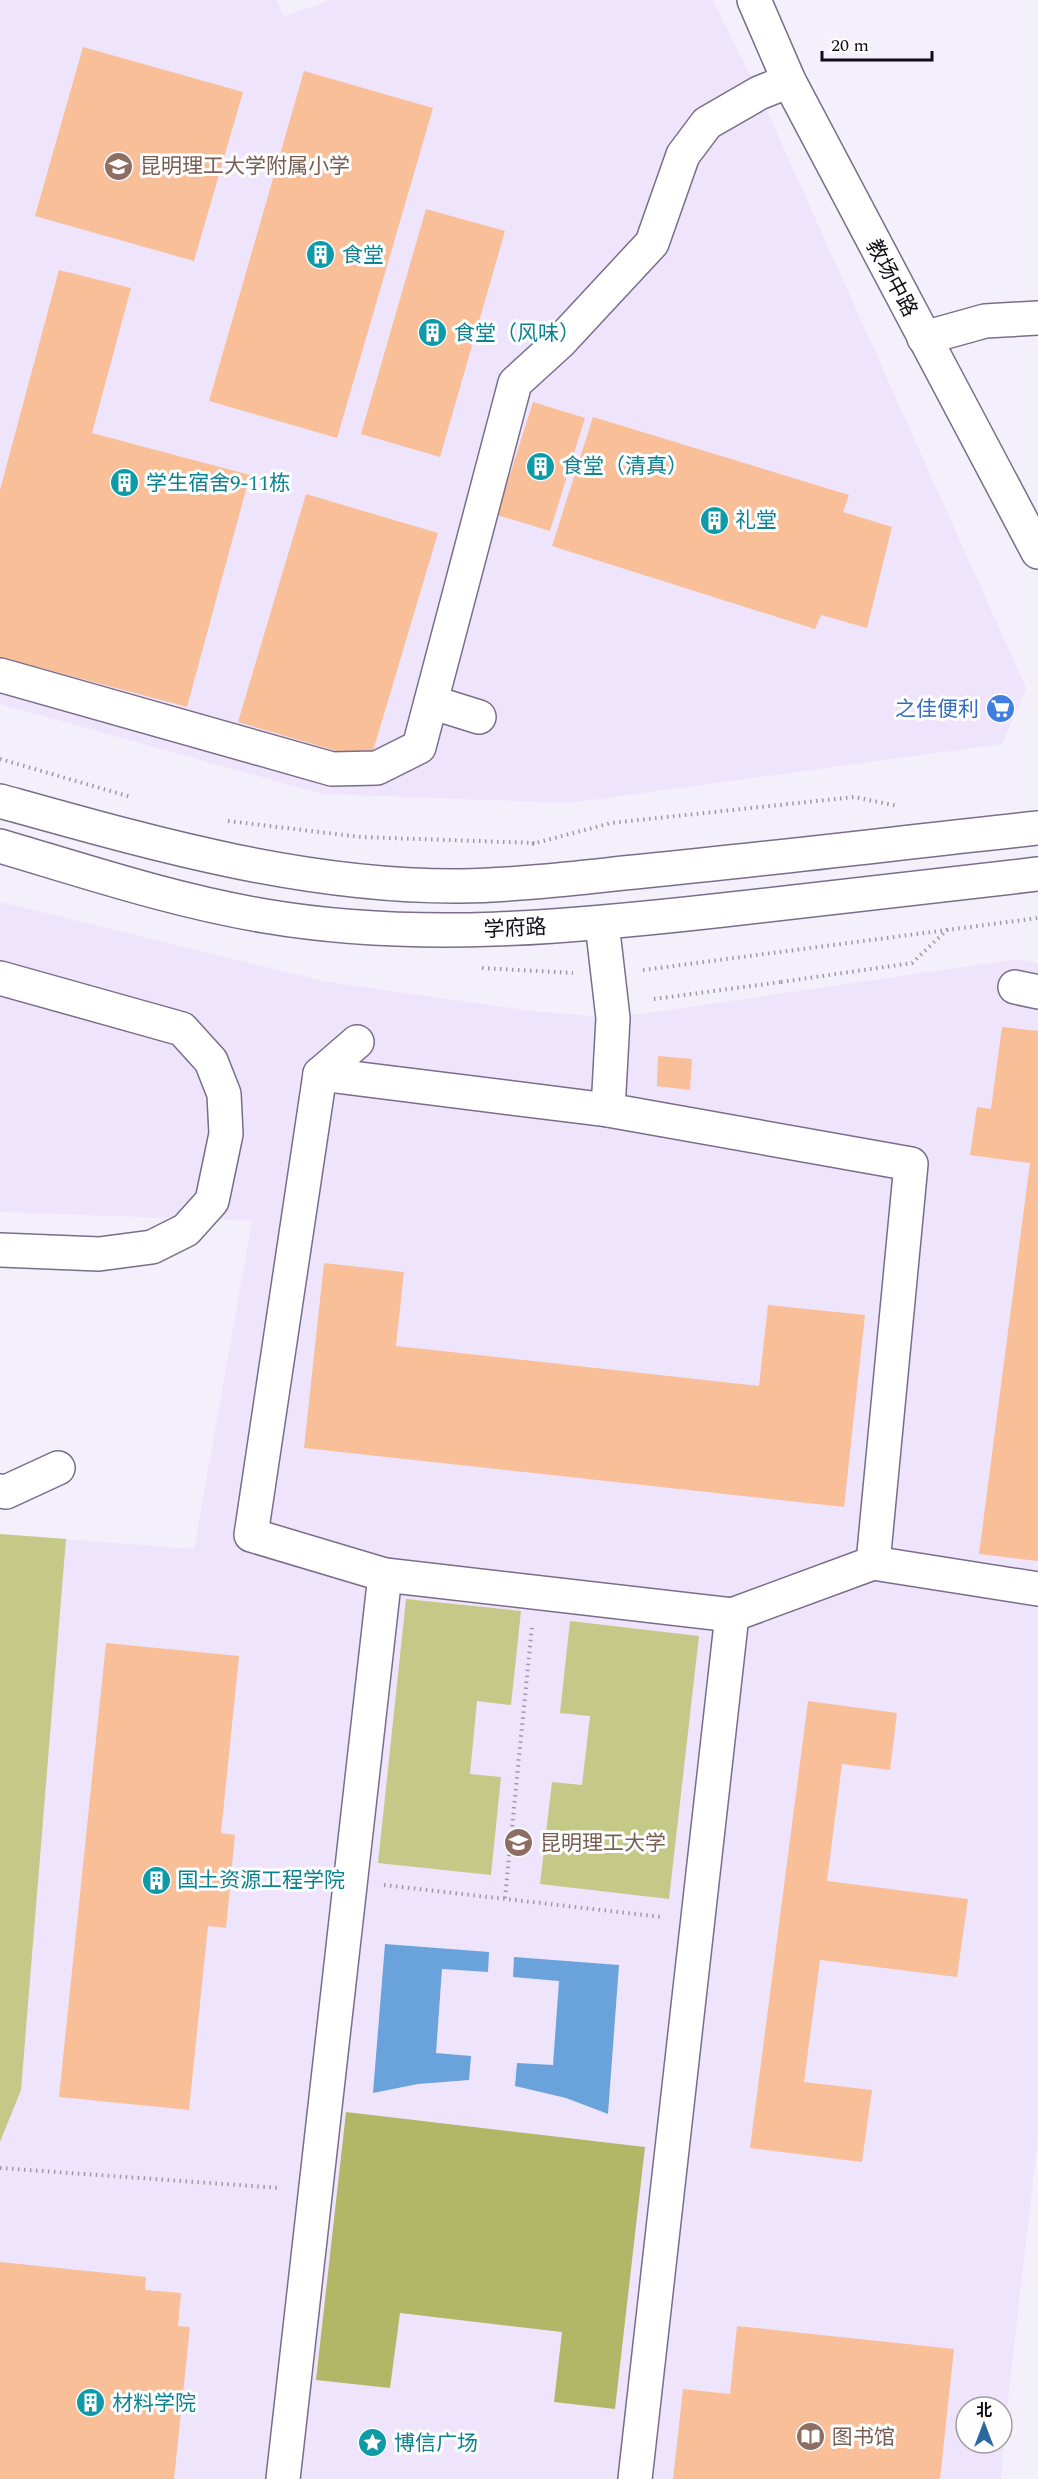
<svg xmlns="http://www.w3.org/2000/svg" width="1038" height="2479" font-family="Spectral,'Noto Sans SC',serif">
  <rect width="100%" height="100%" fill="#f3effb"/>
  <g fill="#eee5fc" fill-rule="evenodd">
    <polygon points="0,0 277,0 283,17 330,0 713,0 759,93 1026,688 1002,744 569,803 322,794 0,704"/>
    <path d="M0,902L328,982L533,1011L613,1018L1018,959L1038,963V2137L1008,2399L1001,2479H0V1534L194,1549L252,1221L0,1212ZM966,2407H1002V2443H966Z"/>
  </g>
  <g fill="#c4c988">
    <polygon points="0,1534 66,1539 21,2090 0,2142"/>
    <polygon points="406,1599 521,1611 511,1705 477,1701 470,1774 501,1777 491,1875 378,1863"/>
    <polygon points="570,1621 699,1636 669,1899 540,1884 552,1782 582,1785 590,1716 560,1713"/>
  </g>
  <polygon fill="#b2b767" points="346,2112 645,2147 615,2409 554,2402 562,2332 400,2313 390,2388 316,2380"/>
  <g fill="#6aa3dc">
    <polygon points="385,1944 489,1952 488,1972 442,1969 436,2053 471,2056 469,2080 418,2084 373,2093"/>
    <polygon points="514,1957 619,1965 608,2114 566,2098 515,2086 517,2063 553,2065 559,1981 513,1977"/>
  </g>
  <g fill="#f8bf99">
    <polygon points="83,47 243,92 194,261 35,216"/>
    <polygon points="304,71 433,108 337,438 209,401"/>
    <polygon points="426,209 505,231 440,457 361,434"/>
    <polygon points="59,270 131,288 92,433 250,475 187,707 0,657 0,490"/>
    <polygon points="533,402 585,418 550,531 497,515"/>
    <polygon points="593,417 849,495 843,512 892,527 867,628 821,615 815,629 552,546"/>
    <polygon points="306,494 438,533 370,761 238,722"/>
    <polygon points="1002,1027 1038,1031 1038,1561 979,1554 1030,1163 970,1155 977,1107 991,1109"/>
    <polygon points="658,1056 692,1059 690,1090 657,1086"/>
    <polygon points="324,1263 404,1272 396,1346 759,1386 768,1305 865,1315 844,1507 304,1448"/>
    <polygon points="106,1643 239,1656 221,1833 235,1835 226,1928 208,1926 189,2110 59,2097"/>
    <polygon points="808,1701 897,1713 890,1770 842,1764 827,1881 968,1899 957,1977 820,1960 804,2082 872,2090 862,2162 750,2148"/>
    <polygon points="0,2262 146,2277 145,2290 181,2293 178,2326 190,2327 174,2479 0,2479"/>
    <polygon points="737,2326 954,2349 940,2479 673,2479 683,2389 730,2394"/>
  </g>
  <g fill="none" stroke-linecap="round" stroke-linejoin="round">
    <defs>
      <g id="minor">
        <polyline points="924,338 985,321 1038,318"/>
        <polyline points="0,675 332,769 377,768 419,747 515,383 560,342 652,243 683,155 707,123 759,93 789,81"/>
        <polyline points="431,702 479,717"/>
        <path d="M0,801C151,843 302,887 460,886C522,885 584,877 644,871C776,858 907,842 1038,828"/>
        <polyline points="602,923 613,1018 608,1110 911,1164 873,1563 732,1615"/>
        <polyline points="0,978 182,1029 211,1061 224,1094 226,1134 212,1201 186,1230 152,1247 99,1254 0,1250"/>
        <polyline points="1015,987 1038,992"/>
        <polyline points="320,1074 357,1042"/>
        <polyline points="608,1110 320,1074 251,1535 385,1575 732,1615 635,2479"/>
        <polyline points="0,1491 6,1492 58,1468"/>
        <polyline points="873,1563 1038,1589"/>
        <polyline points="283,2479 385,1575"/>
      </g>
      <g id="major">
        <polyline points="754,0 789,81 1038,552"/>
        <path d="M0,846C88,872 175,901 265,916C418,942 571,927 723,910C828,898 933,886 1038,874"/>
      </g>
    </defs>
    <use href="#minor" stroke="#796d89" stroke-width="36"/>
    <use href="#major" stroke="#796d89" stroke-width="36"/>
    <g stroke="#9d99a4" stroke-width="4" stroke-dasharray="1.5 4.5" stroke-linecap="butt">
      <polyline points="0,759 131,797"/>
      <polyline points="228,821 361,837 535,843"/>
      <polyline points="532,844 611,823 854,797 898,806"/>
      <polyline points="482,968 573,973"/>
      <polyline points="643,970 1038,918"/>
      <polyline points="781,982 912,963 948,929"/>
      <polyline points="384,1885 662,1917"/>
      <polyline points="505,1898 532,1626"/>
      <polyline points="0,2168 280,2188"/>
    </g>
    <use href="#minor" stroke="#fff" stroke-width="33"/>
    <use href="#major" stroke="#fff" stroke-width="33"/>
    <polyline stroke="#9d99a4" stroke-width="4" stroke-dasharray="1.5 4.5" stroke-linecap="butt" points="654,999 781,982"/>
  </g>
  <defs>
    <symbol id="school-disc" viewBox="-11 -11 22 22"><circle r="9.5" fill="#8d6e63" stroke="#fefefe"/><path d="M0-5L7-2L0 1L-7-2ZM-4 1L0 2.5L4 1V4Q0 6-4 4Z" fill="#fff"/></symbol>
    <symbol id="building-disc" viewBox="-11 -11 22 22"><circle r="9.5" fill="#0f9aa8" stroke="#fefefe"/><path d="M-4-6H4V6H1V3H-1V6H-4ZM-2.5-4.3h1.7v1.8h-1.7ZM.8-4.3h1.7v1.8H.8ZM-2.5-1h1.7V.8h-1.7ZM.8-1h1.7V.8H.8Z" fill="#fff"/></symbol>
    <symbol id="supermarket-disc" viewBox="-11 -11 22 22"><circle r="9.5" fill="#3f7fe0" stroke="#fefefe"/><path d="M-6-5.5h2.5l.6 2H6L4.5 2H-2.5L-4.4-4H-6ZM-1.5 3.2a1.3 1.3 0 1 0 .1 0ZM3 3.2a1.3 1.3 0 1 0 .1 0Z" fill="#fff"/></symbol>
    <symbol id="university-disc" viewBox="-11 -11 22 22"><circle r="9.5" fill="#8d6e63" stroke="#fefefe"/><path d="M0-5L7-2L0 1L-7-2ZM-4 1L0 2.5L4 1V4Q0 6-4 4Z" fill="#fff"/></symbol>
    <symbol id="library-disc" viewBox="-11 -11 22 22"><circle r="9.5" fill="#8d6e63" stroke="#fefefe"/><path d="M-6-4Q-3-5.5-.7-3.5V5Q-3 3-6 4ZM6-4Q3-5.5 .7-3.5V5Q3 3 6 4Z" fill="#fff"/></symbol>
    <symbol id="sight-disc" viewBox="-11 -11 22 22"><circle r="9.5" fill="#0f9aa8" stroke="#fefefe"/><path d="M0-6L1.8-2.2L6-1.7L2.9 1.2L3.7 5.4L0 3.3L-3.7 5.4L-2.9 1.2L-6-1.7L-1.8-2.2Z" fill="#fff"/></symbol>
  </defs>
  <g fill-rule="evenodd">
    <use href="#school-disc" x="102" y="150" width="33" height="33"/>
    <use href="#building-disc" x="304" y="238" width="33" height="33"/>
    <use href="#building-disc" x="416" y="316" width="33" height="33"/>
    <use href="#building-disc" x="524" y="450" width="33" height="33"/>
    <use href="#building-disc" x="108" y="466" width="33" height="33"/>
    <use href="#building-disc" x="698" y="504" width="33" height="33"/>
    <use href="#supermarket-disc" x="984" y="692" width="33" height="33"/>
    <use href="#university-disc" x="502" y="1826" width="33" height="33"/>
    <use href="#building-disc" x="140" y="1864" width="33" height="33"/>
    <use href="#building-disc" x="74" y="2386" width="33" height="33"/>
    <use href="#library-disc" x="794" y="2420" width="33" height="33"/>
    <use href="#sight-disc" x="356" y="2426" width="33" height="33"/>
  </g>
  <g text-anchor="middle" stroke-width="6" stroke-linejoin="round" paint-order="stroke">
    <g font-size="21" fill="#785e54" stroke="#fefefe" text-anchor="start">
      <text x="140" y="173">昆明理工大学附属小学</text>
      <text x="540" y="1850">昆明理工大学</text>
      <text x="832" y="2444">图书馆</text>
    </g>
    <g font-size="21" fill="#0d838f" stroke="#fefefe" text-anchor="start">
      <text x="342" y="262">食堂</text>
      <text x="454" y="340">食堂（风味）</text>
      <text x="562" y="473">食堂（清真）</text>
      <text x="146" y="490">学生宿舍9-11栋</text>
      <text x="735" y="527">礼堂</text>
      <text x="177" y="1887">国土资源工程学院</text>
      <text x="112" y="2410">材料学院</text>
      <text x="394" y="2450">博信广场</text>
    </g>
    <g font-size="21" fill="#120e18" stroke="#fefefe">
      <text transform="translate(892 278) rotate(62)" y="7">教场中路</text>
      <text transform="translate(515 928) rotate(-3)" y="7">学府路</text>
    </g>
    <g font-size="21" fill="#366cbe" stroke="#fefefe" text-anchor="end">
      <text x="979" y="716">之佳便利</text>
    </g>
  </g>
  <g transform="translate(984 2425)"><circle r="28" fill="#fefefe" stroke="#a09ea2" stroke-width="1.5"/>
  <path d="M0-4.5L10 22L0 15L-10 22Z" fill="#29699f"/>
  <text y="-9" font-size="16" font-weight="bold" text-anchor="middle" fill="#120e18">北</text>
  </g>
  <path d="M822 51v9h110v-9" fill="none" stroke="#120e18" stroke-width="3"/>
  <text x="831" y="51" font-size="18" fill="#120e18" stroke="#fefefe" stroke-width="4.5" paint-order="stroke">20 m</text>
</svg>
